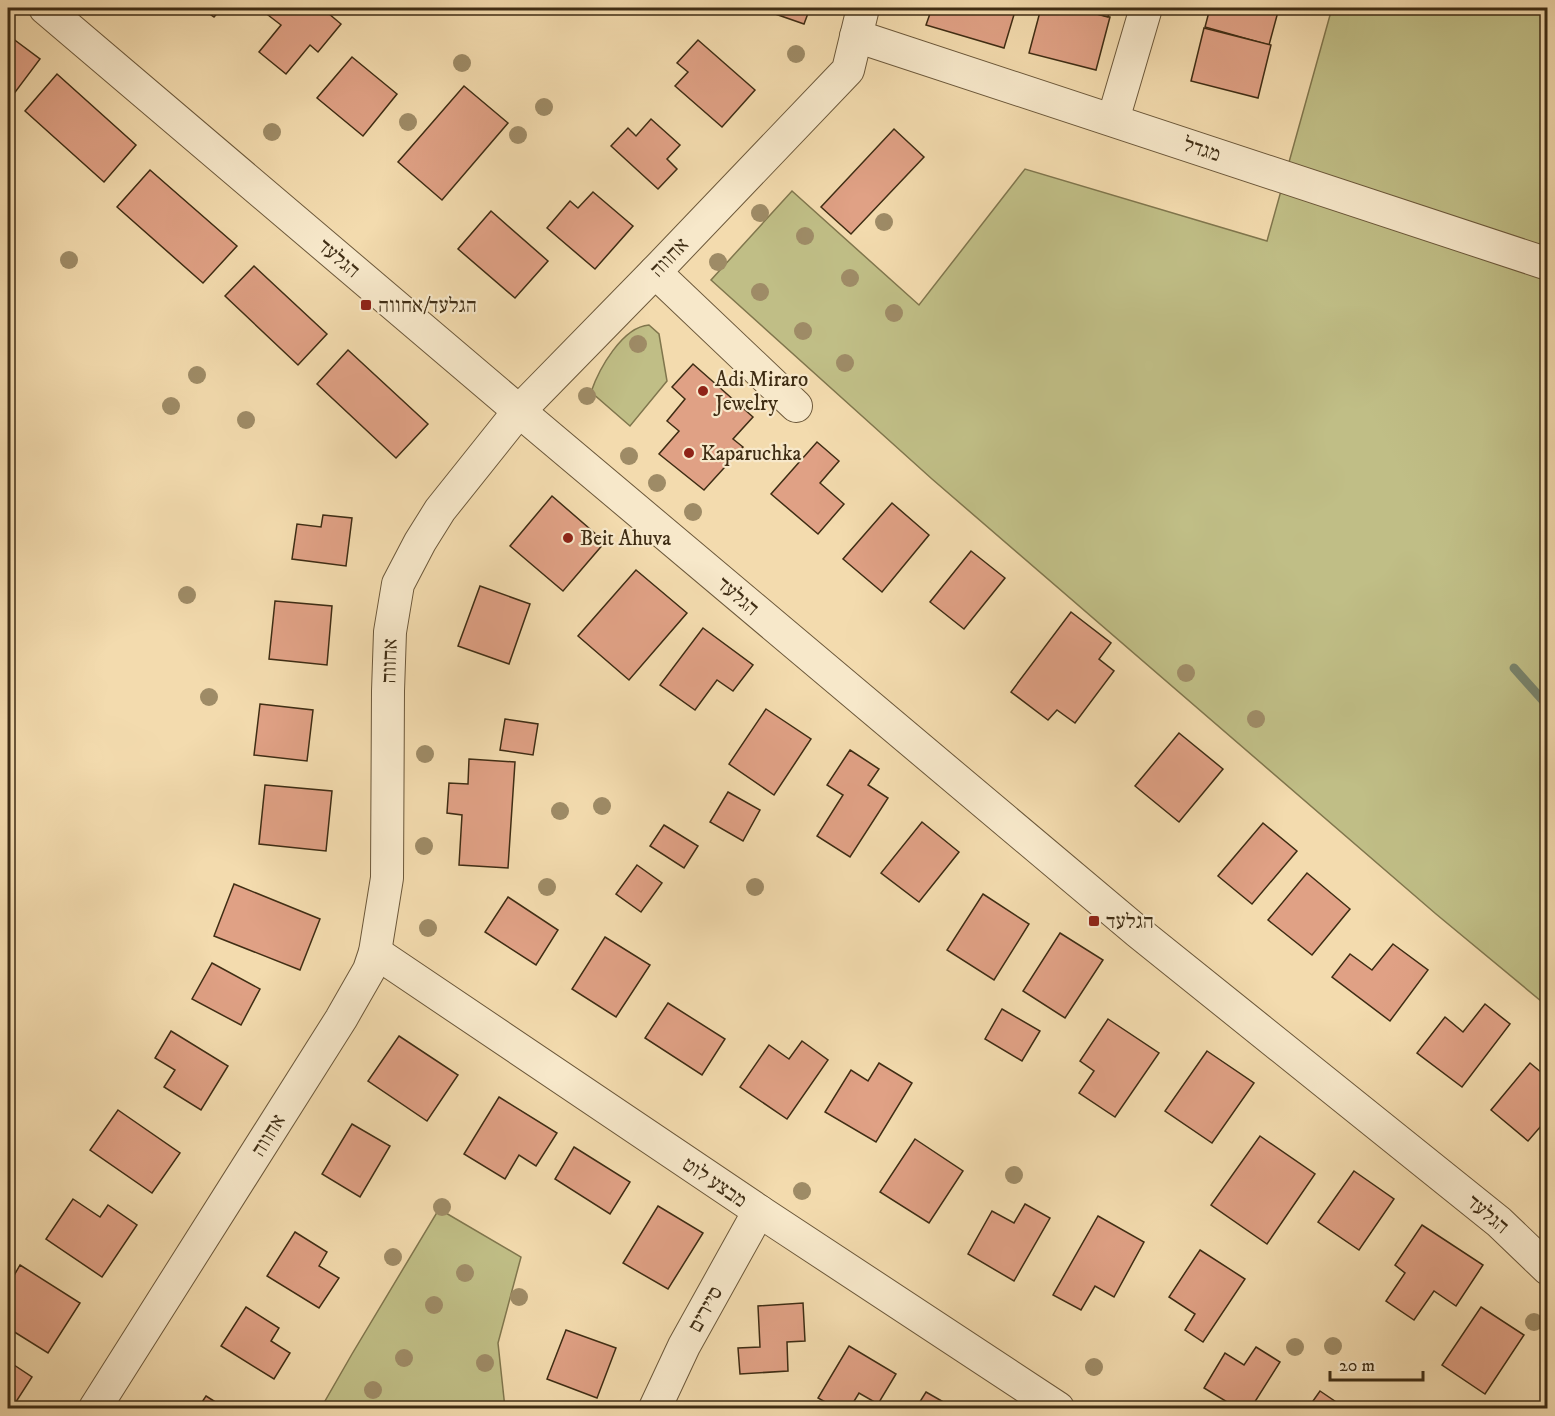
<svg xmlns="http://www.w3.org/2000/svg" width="1555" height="1416" font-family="'IM FELL DW Pica','Frank Ruhl Libre',serif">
  <rect width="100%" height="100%" fill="#f3dbae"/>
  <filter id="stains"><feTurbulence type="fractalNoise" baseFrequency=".00333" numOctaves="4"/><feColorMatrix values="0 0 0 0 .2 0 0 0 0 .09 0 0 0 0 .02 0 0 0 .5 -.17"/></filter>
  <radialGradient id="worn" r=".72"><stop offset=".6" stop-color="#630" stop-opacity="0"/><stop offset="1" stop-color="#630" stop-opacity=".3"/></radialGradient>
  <g fill="#c0be86" stroke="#80764d" stroke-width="1.5">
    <polygon points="1332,8 1547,8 1547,1006 1436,914 932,479 711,280 792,191 919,305 1025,169 1267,241"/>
    <path d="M649,325L659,334L667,381L630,426L591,392C599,369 622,327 649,325Z"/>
    <polygon points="439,1209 521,1257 498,1343 505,1408 321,1408 352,1354"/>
  </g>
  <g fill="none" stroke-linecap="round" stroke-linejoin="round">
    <polyline stroke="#77836c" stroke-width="9" points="1514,668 1548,706"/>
  </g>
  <g fill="#e0a185" stroke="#3f2d14" stroke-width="1.5">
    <polygon points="201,8 222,8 214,17"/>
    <polygon points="275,8 322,8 341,24 318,52 310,45 286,74 259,52 281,25 268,15"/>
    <polygon points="758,8 810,8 804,24"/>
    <polygon points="932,8 1016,8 1004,48 926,25"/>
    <polygon points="1041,8 1072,8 1110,17 1096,70 1029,53"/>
    <polygon points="1074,8 1110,8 1108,17"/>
    <polygon points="1210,8 1279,8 1269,45 1205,27"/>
    <polygon points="1204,28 1271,45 1258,98 1191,81"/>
    <polygon points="8,35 40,59 13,95 8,91"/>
    <polygon points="698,40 755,90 722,127 675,86 688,72 677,63"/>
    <polygon points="352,57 397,94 363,136 317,98"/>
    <polygon points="57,74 136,145 104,182 25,111"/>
    <polygon points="464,86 508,123 442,200 398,162"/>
    <polygon points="651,119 680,145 667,159 677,169 658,189 611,146 628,128 636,136"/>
    <polygon points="894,129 924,157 851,234 821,207"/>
    <polygon points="150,170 237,246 203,283 117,207"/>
    <polygon points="593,192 633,226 595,269 547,228 570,201 578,208"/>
    <polygon points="491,211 548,261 515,298 458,249"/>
    <polygon points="254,266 327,334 298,365 225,296"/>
    <polygon points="348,350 428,424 396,458 317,384"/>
    <polygon points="693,364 753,417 733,439 743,447 704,490 659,454 679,431 667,421 685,399 672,387"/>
    <polygon points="817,442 839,461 820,483 844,504 818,534 771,494"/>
    <polygon points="552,496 605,542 563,591 510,546"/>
    <polygon points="892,503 929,535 882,592 843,559"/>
    <polygon points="323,515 352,518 346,566 292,559 297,524 321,527"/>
    <polygon points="971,551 1005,578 964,629 930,602"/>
    <polygon points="636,570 687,613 629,680 578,636"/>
    <polygon points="480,586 530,604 509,664 458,646"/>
    <polygon points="275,601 332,606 327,665 269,659"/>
    <polygon points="1071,612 1111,643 1099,659 1114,671 1075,723 1057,710 1048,720 1011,692"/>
    <polygon points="703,628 753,665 733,691 717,680 695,710 660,685"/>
    <polygon points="260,704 313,710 307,761 254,755"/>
    <polygon points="766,709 811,739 774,795 729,764"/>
    <polygon points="505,719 538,724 533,755 500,750"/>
    <polygon points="1179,733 1223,769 1179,822 1135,786"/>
    <polygon points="850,750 879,769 868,785 888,798 850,857 817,836 843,795 827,785"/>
    <polygon points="469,759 515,762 508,868 459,865 462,815 447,813 449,783 468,784"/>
    <polygon points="265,785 332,791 326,851 259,844"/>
    <polygon points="728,792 760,810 743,841 710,822"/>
    <polygon points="922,822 959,852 919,902 881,873"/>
    <polygon points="1263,823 1297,851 1252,904 1218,876"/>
    <polygon points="664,825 698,846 684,868 650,846"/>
    <polygon points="637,865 662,883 641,912 616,894"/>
    <polygon points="1307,873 1350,909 1312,955 1268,920"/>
    <polygon points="234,884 320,919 300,970 214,936"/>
    <polygon points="983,894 1029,924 994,980 947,950"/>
    <polygon points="508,897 558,930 536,965 485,932"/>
    <polygon points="1060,933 1103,960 1065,1018 1023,991"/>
    <polygon points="605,937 650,965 616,1017 572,989"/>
    <polygon points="1393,944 1428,970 1390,1021 1332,977 1350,954 1372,970"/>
    <polygon points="212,963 260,989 241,1025 192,999"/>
    <polygon points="668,1003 725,1039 702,1075 645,1038"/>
    <polygon points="1485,1004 1510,1024 1462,1087 1417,1053 1445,1017 1463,1032"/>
    <polygon points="1002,1009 1040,1031 1022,1061 985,1039"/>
    <polygon points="1108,1019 1159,1053 1115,1117 1079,1093 1094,1071 1080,1061"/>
    <polygon points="171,1031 228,1066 201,1110 164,1087 175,1070 155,1058"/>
    <polygon points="399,1036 458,1075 427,1121 368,1081"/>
    <polygon points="802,1041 828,1060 787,1119 740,1087 769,1045 789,1059"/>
    <polygon points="1207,1051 1254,1083 1212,1143 1165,1111"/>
    <polygon points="879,1063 912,1083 876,1142 825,1112 851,1070 868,1081"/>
    <polygon points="1530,1063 1548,1078 1548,1118 1528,1141 1491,1110"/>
    <polygon points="499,1097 557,1133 536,1166 519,1155 505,1179 464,1154"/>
    <polygon points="118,1110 180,1153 152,1193 90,1150"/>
    <polygon points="352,1124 390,1146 360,1197 322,1174"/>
    <polygon points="1260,1136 1315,1174 1267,1244 1211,1205"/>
    <polygon points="915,1139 963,1171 929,1223 880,1192"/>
    <polygon points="574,1147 630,1182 610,1214 555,1179"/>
    <polygon points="1354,1171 1394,1199 1359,1250 1318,1222"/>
    <polygon points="73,1199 100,1217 108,1205 137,1225 102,1277 46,1239"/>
    <polygon points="1025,1204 1050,1218 1014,1281 968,1254 992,1211 1014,1223"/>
    <polygon points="658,1206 703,1233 668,1289 623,1263"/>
    <polygon points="1098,1216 1144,1242 1114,1297 1095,1286 1081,1310 1053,1295"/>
    <polygon points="1422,1225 1483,1265 1456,1306 1434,1291 1414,1320 1386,1301 1405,1273 1395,1265"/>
    <polygon points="295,1232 327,1252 319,1266 339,1278 319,1308 267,1276"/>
    <polygon points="1200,1250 1245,1279 1203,1342 1185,1330 1195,1314 1169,1297"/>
    <polygon points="20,1265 80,1303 48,1353 8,1328 8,1286"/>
    <polygon points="803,1303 805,1341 787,1342 788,1371 740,1374 738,1348 760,1347 758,1306"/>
    <polygon points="246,1307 279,1328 271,1341 290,1353 274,1379 221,1346"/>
    <polygon points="1481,1307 1524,1335 1485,1394 1442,1365"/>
    <polygon points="566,1330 616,1348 597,1398 547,1379"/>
    <polygon points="849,1346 896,1374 878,1404 859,1393 850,1408 836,1408 818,1398"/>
    <polygon points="1256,1347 1280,1362 1251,1408 1237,1408 1204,1388 1225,1353 1244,1365"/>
    <polygon points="8,1361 32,1377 12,1408 8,1408"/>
    <polygon points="1548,1390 1548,1408 1536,1408"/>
    <polygon points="1320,1391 1345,1408 1308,1408"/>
    <polygon points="926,1392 954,1408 916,1408"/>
    <polygon points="206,1396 225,1408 198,1408"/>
  </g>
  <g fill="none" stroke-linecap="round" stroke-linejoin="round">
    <defs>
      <g id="minor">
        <polyline points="45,8 519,411 1138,932 1499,1222 1548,1269"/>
        <polyline points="856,36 1548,264"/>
        <polyline points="1113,120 1146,8"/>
        <polyline points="655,272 796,406"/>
        <polyline points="375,952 759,1211 1058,1408"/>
        <polyline points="95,1408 341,1019 369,970 375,952 387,878 388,691 390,632 398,584 420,542 440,510 519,411 655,272 848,70 863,8"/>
        <polyline points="655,1408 684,1346 759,1211"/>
      </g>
    </defs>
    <use href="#minor" stroke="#6c583a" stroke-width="34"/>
    <use href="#minor" stroke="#f7e8ca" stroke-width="32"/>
  </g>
  <g fill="#9e8b66">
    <circle cx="796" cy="54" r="9"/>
    <circle cx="462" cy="63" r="9"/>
    <circle cx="544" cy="107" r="9"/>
    <circle cx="408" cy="122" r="9"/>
    <circle cx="272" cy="132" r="9"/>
    <circle cx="518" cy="135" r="9"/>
    <circle cx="760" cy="213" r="9"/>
    <circle cx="884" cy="222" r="9"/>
    <circle cx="805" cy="236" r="9"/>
    <circle cx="69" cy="260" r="9"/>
    <circle cx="718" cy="262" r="9"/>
    <circle cx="850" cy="278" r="9"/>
    <circle cx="760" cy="292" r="9"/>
    <circle cx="894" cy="313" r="9"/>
    <circle cx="803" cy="331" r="9"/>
    <circle cx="638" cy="344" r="9"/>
    <circle cx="845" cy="363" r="9"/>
    <circle cx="197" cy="375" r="9"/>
    <circle cx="587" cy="396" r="9"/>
    <circle cx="171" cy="406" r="9"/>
    <circle cx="246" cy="420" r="9"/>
    <circle cx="629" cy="456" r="9"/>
    <circle cx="657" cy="483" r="9"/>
    <circle cx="693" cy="512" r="9"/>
    <circle cx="187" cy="595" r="9"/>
    <circle cx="1186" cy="673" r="9"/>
    <circle cx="209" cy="697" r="9"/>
    <circle cx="1256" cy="719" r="9"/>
    <circle cx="425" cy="754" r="9"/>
    <circle cx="602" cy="806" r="9"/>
    <circle cx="560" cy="811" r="9"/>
    <circle cx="424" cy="846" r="9"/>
    <circle cx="547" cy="887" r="9"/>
    <circle cx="755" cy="887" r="9"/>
    <circle cx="428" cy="928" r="9"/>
    <circle cx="1014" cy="1175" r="9"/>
    <circle cx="802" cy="1191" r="9"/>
    <circle cx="442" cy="1207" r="9"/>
    <circle cx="393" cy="1257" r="9"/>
    <circle cx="465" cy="1273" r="9"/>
    <circle cx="519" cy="1297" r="9"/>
    <circle cx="434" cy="1305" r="9"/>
    <circle cx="1534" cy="1322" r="9"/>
    <circle cx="1333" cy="1346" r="9"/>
    <circle cx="1295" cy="1347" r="9"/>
    <circle cx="404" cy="1358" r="9"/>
    <circle cx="485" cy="1363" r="9"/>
    <circle cx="1094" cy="1367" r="9"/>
    <circle cx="373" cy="1390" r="9"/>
  </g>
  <g fill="#8f2418" stroke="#f7e8ca" stroke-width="2">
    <rect x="360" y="299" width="12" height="12" rx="3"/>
    <circle cx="703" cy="391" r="6"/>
    <circle cx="689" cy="453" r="6"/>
    <circle cx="568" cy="538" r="6"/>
    <rect x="1088" y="915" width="12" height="12" rx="3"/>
  </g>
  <g text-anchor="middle" stroke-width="4.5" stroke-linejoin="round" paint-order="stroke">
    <g font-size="21" fill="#3f2d14" stroke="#f7e8ca">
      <text transform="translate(1202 149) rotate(18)" y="7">מגדל</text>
      <text transform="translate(669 257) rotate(-46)" y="7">אחווה</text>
      <text transform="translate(339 258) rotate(40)" y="7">הגלעד</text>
      <text transform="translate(738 596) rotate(40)" y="7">הגלעד</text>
      <text transform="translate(389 661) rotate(-88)" y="7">אחווה</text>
      <text transform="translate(268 1135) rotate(-58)" y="7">אחווה</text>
      <text transform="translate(715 1182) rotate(34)" y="7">מבצע לוט</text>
      <text transform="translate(1488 1214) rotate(40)" y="7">הגלעד</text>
      <text transform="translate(705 1309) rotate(-61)" y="7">סיירים</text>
    </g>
    <g font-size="21" fill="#3f2d14" stroke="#f7e8ca" text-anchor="start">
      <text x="378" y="312">הגלעד/אחווה</text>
      <text x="715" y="386">Adi Miraro<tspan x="715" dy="24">Jewelry</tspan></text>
      <text x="701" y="460">Kaparuchka</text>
      <text x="580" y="545">Beit Ahuva</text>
      <text x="1106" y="928">הגלעד</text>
    </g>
  </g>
  <rect width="1555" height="1416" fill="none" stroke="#f3dbae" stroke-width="30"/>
  <rect x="9" y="9" width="1537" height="1398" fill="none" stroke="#3f2d14" stroke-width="3"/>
  <rect x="15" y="15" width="1525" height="1386" fill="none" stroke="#3f2d14" stroke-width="1.5"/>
  <path d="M1330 1371v9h93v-9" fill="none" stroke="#3f2d14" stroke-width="3"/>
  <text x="1339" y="1371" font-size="18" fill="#3f2d14" stroke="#f7e8ca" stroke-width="4.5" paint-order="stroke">20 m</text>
  <rect width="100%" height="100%" filter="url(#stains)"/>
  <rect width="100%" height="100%" fill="url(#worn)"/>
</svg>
